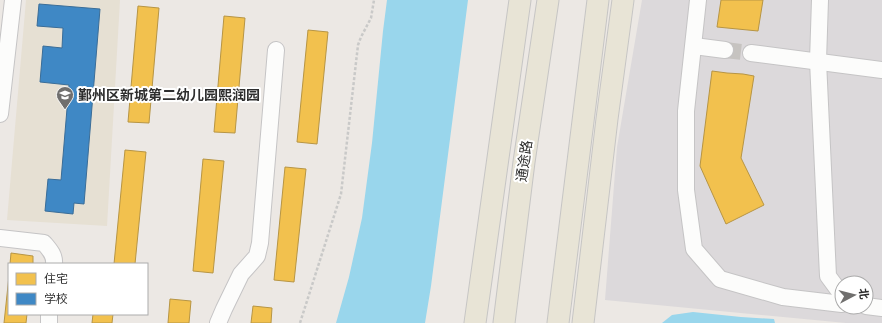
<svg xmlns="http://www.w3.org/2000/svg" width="882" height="323" font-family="Montserrat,'Noto Sans SC',sans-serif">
  <rect width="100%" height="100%" fill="#ece8e4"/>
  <path fill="#dcd9db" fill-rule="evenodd" d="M642,0H882V323H846L605,300L617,147ZM842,283H866V307H842Z"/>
  <polygon fill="#e6e0d3" points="26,0 120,0 107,226 7,220"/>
  <g fill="#99d6ec">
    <polygon points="387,0 468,0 431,286 425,323 336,323 349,277 362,218 372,143 383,31"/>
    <polygon points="693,312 741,317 774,319 775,323 662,323 672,315"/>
  </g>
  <g fill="#f2c14e" stroke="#b79544">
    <polygon points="721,0 763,0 758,31 717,27"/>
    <polygon points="138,6 159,8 149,123 128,122"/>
    <polygon points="224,16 245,18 235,133 214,132"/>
    <polygon points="308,30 328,32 317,144 297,142"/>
    <polygon points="712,71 727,73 743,74 754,76 741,158 764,205 726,224 700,166"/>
    <polygon points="125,150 146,152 135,264 114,264"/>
    <polygon points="203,159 224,161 213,273 193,271"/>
    <polygon points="285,167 306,169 294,282 274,280"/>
    <polygon points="11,253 33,256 33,264 10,264"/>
    <polygon points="9,276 9,314 27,314 26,323 4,323"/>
    <polygon points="170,299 191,301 189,323 168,323"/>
    <polygon points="253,306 272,308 271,323 251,323"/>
    <polygon points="93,314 113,314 112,323 92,323"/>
  </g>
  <polygon fill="#3f88c5" stroke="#3a6d98" points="39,4 100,9 84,204 74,203 73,214 45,211 48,179 61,180 69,85 40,82 43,46 62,48 63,28 37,26"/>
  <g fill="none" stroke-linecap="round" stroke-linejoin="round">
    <polyline stroke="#c6c3c0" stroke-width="16" stroke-dasharray="16 8" stroke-linecap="butt" points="725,50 751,53"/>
    <defs>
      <g id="minor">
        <polyline points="698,0 686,111 686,190 694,249 720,279 783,297 842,304"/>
        <polyline points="820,0 818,61 828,276 842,295"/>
        <polyline points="694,46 725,50"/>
        <polyline points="751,53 882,70"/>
        <polyline points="0,114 13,0"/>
        <path d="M0,238L44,243C49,249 55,255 54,264"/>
        <polyline points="866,306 882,308"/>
        <polyline points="49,323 49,314"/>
        <polyline points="218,323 224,309 241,274 257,256 260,243 276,50"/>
      </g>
      <g id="major">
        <polyline points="475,323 520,0"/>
        <polyline points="504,323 524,162 548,0"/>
        <polyline points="558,323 598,0"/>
        <polyline points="583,323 607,119 623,0"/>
      </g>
    </defs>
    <use href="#minor" stroke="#c5c4c5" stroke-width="18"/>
    <use href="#major" stroke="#c6c5c4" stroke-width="23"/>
    <polyline stroke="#c9c9c8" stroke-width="2.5" stroke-dasharray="3 2" stroke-linecap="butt" points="300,323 341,194 358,45 361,37 371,18 374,0"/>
    <use href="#minor" stroke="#fcfcfb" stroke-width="16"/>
    <use href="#major" stroke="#e8e4d6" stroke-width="21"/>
  </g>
  <defs>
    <symbol id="school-pin" viewBox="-11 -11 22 30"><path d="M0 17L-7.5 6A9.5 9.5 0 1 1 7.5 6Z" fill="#706f6e" stroke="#fff"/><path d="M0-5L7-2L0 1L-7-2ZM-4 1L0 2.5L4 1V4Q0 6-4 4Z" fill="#fff"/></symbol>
  </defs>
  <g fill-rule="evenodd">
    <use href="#school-pin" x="55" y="85" width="20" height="27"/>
  </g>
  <g text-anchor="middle" stroke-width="4" stroke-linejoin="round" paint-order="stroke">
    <g font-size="14" font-weight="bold" fill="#2e2e2e" stroke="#fff" text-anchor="start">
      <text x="78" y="100">鄞州区新城第二幼儿园熙润园</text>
    </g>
    <g font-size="14" fill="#2e2e2e" stroke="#fff">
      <text transform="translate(524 161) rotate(-82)" y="5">通途路</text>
    </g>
  </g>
  <rect x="8" y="263" width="140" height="52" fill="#ffffff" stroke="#ababab"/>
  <rect x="16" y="273" width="20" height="12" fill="#f2c14e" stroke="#ababab"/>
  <text x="44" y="283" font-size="12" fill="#2e2e2e">住宅</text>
  <rect x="16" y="293" width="20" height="12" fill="#3f88c5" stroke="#ababab"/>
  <text x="44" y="303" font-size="12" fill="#2e2e2e">学校</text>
  <g transform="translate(854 295) rotate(83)"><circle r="19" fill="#ffffff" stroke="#ababab"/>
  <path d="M0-3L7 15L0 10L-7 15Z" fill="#706f6e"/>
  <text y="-6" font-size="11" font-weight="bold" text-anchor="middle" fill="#2e2e2e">北</text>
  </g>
</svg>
